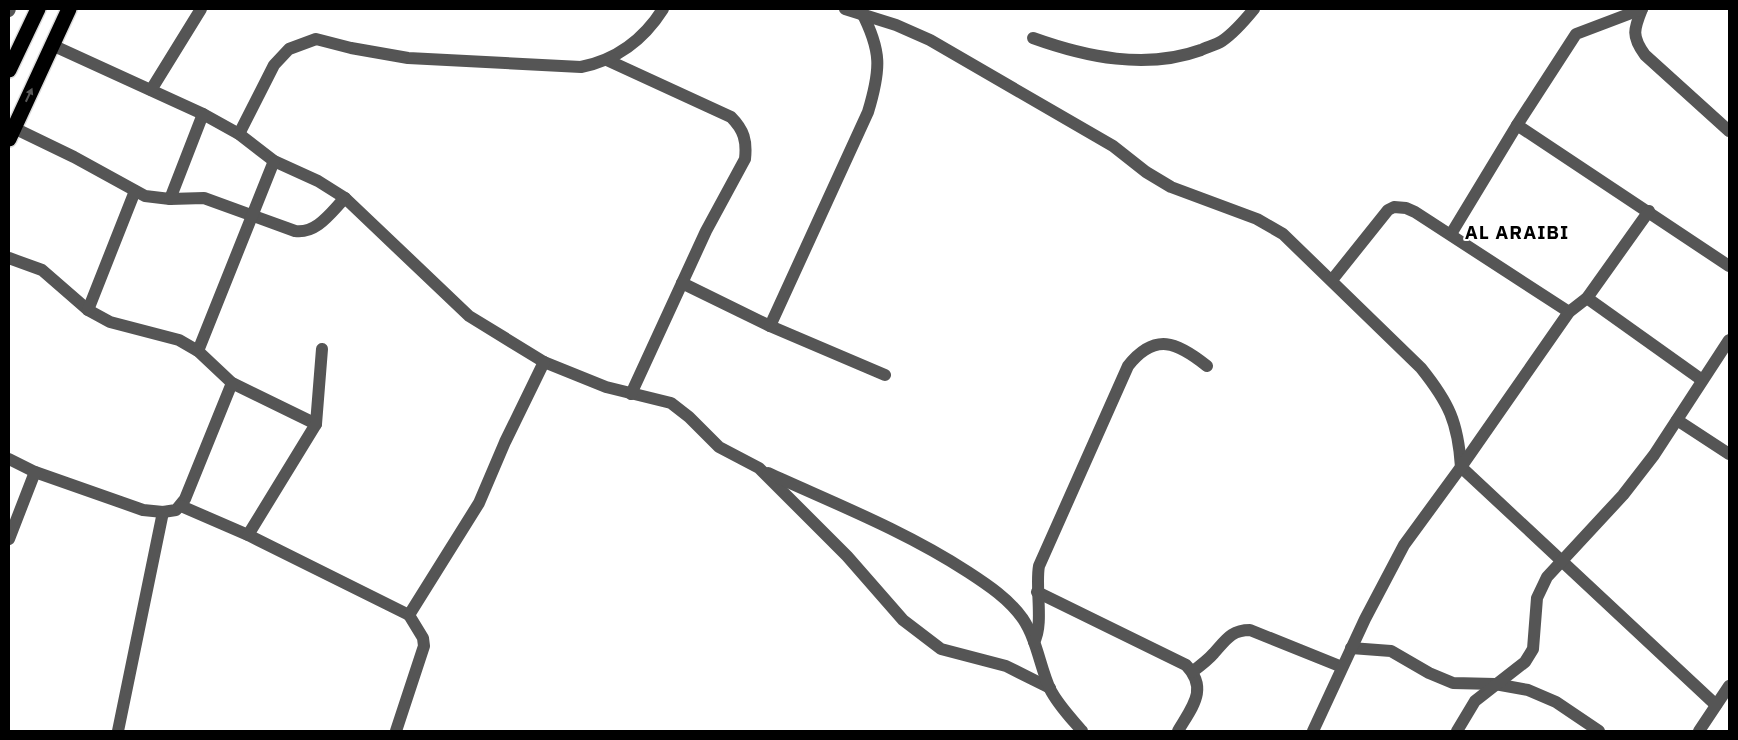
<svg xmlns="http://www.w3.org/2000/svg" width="1738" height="740" font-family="'IBM Plex Sans',sans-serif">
  <rect width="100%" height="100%" fill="#fff"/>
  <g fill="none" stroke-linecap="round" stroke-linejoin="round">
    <defs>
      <g id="highway">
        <polyline points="9,70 38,9"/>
        <polyline points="9,139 69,9"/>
      </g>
    </defs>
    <use href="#highway" stroke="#dbdbdb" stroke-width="18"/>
    <g stroke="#555" stroke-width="12">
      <path d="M845,9L896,25L930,40L1113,146L1146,172L1171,187L1257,219L1283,234L1421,368C1449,403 1458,422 1461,467L1716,705"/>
      <path d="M1642,9C1634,29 1631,36 1645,55L1729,131"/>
      <polyline points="9,11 10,9"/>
      <path d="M1033,38C1086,57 1146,70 1201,50C1207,47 1216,45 1222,41C1234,33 1245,20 1254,9"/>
      <polyline points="52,45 203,114 239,134 274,161 318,181 345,198 469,316 544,362 606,387 671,403 689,417 719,447 759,468 847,556 903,620 941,649 1006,666 1050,688"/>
      <path d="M607,60L731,117C744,130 747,141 745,159L706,231L631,394"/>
      <polyline points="151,90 201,9"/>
      <polyline points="1517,125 1729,266"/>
      <path d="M14,128L74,157L145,196L170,199L204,198L295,231C317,234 331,212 345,198"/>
      <path d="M239,134L274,65L289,49L316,39L351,48L408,58L581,67C616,60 644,39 663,9"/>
      <polyline points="170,199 203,114"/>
      <polyline points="1451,234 1517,125 1576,34 1642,9"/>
      <polyline points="9,258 42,270 88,310 110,322 179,340 198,351 232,383 316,424"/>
      <polyline points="1332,280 1388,210 1394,207 1406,208 1415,212 1569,312"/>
      <polyline points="682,283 770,326 885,375"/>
      <polyline points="1587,298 1702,380"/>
      <polyline points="88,310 135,191"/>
      <path d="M770,326L868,112C881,69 882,51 861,11"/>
      <polyline points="198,351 274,161"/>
      <polyline points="1677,420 1729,454"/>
      <polyline points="9,459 35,472 143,510 163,512 176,510 185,499 232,383"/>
      <path d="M768,473C836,504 905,531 968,572C988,585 1009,599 1023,619C1037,640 1040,667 1050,689C1058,705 1071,718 1082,731"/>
      <polyline points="181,506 248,535 409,615"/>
      <polyline points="248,535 316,424 322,349"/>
      <polyline points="9,539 35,472"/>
      <path d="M1037,592L1186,665C1209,689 1192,707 1178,731"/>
      <path d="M1034,642C1044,625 1035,587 1039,566L1128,366C1155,332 1177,342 1207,366"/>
      <polyline points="1351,648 1391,651 1429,673 1453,683 1495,684 1528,690 1556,702 1599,731"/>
      <path d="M1192,672C1200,666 1208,660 1214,653C1226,640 1231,630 1250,630L1342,667"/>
      <polyline points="118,731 163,512"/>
      <polyline points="396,731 424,646 423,638 409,615 479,503 505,442 544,362"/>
      <polyline points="1313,731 1365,619 1404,545 1461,467 1569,312 1587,298 1649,211"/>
      <polyline points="1457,731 1475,701 1525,662 1533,649 1537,598 1547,577 1623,495 1654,455 1729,340"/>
      <polyline points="1699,731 1729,686"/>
    </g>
    <use href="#highway" stroke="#000" stroke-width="15"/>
  </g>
  <defs><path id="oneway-solid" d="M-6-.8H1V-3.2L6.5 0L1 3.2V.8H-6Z" transform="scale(1.25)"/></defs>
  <use fill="#595959" href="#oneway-solid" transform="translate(29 95) rotate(-65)"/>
  <g text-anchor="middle" stroke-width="4" stroke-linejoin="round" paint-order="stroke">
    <g font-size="19" font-weight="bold" letter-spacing="1" fill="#000" stroke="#fff">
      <text x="1517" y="239">AL ARAIBI</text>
    </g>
  </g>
  <rect width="1738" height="740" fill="none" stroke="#000000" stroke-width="20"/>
</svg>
